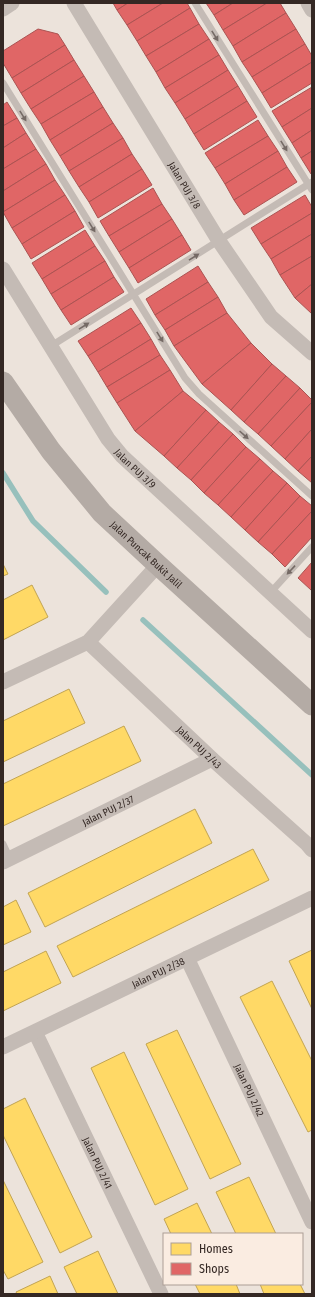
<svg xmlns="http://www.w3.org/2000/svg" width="315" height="1297" font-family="'Fira Sans Condensed',sans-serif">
  <rect width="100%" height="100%" fill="#ece3db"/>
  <g fill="#ffd966" stroke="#c2a452">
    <polygon points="3,564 8,574 3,576"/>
    <polygon points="32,585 48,617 3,640 3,600"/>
    <polygon points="69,689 85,723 3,762 3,721"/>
    <polygon points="124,726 141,761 3,826 3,784"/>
    <polygon points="195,809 212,843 45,927 28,893"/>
    <polygon points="253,849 269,880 73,977 57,946"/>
    <polygon points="16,900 31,932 3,945 3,907"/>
    <polygon points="312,950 312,1009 289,961"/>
    <polygon points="46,951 61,983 3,1011 3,972"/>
    <polygon points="272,981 312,1061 312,1130 308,1132 240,997"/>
    <polygon points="177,1030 241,1164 210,1179 146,1044"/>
    <polygon points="124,1052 188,1189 155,1205 91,1068"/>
    <polygon points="25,1098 92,1237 60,1253 3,1135 3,1109"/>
    <polygon points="249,1177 276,1234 236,1234 216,1192"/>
    <polygon points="3,1180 43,1262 8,1279 3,1270"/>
    <polygon points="197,1203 212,1234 171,1234 164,1219"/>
    <polygon points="98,1251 118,1294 77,1294 64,1267"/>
    <polygon points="50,1276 58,1294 17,1294 16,1292"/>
    <polygon points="195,1284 236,1284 240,1294 200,1294"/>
    <polygon points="260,1284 300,1284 305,1294 264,1294"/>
  </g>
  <g fill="#e06666" stroke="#ac5352">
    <polygon points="113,3 128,3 117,10"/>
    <polygon points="128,3 163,3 127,25 117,10"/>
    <polygon points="163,3 187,3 190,8 137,41 127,25"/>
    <polygon points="206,3 233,3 214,15"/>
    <polygon points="233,3 267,3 223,30 214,15"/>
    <polygon points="267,3 280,3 286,13 233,46 223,30"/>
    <polygon points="190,8 199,24 146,56 137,41"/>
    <polygon points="286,13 296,29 242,62 233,46"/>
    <polygon points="199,24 209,39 156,72 146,56"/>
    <polygon points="38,29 58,34 65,45 12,78 3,63 3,51"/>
    <polygon points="296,29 305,44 252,77 242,62"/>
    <polygon points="209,39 219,55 165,88 156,72"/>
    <polygon points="305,44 312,56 312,62 262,93 252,77"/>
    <polygon points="65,45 74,60 21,93 12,78"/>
    <polygon points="219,55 228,70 175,103 165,88"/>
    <polygon points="74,60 84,76 31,109 21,93"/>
    <polygon points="312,62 312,83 271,108 262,93"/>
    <polygon points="228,70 238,86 185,119 175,103"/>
    <polygon points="84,76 94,92 41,124 31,109"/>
    <polygon points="238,86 247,101 194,134 185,119"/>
    <polygon points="312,87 312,108 282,127 272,111"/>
    <polygon points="94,92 103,107 50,140 41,124"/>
    <polygon points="247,101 257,117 204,150 194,134"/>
    <polygon points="7,102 17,118 3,126 3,105"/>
    <polygon points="103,107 113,123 60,156 50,140"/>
    <polygon points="312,108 312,130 292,143 282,127"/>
    <polygon points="17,118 26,133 3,148 3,126"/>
    <polygon points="258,120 268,136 215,168 205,153"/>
    <polygon points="113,123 123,138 69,171 60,156"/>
    <polygon points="312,130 312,151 301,158 292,143"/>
    <polygon points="26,133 36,149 3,169 3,148"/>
    <polygon points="268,136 278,151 225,184 215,168"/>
    <polygon points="123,138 132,154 79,187 69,171"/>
    <polygon points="36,149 46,164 3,191 3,169"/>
    <polygon points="278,151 287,167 234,200 225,184"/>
    <polygon points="312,151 312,173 311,174 301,158"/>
    <polygon points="132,154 142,169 89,202 79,187"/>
    <polygon points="46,164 55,180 3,212 3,191"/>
    <polygon points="287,167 297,182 244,215 234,200"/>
    <polygon points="142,169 152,185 98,218 89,202"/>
    <polygon points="55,180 65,195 12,228 3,212"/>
    <polygon points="153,188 162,204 109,236 100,221"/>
    <polygon points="65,195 75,211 22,244 12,228"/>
    <polygon points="305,195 312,207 312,213 261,244 251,228"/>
    <polygon points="162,204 172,219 119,252 109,236"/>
    <polygon points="75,211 84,227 31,259 22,244"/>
    <polygon points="312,213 312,234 271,259 261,244"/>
    <polygon points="172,219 182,235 129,268 119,252"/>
    <polygon points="85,230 95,246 42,279 32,263"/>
    <polygon points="312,234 312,256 280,275 271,259"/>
    <polygon points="182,235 191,250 138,283 129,268"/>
    <polygon points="95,246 105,261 51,294 42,279"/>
    <polygon points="312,256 312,284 295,298 280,275"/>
    <polygon points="105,261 114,277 61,310 51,294"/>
    <polygon points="198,266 208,282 155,315 146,299"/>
    <polygon points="114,277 124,292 71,325 61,310"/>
    <polygon points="208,282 218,297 165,330 155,315"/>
    <polygon points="312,284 312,314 295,298"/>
    <polygon points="218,297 227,313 174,346 165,330"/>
    <polygon points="131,308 141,323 88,356 78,341"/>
    <polygon points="227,313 251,343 202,384 174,346"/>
    <polygon points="141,323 151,339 98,372 88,356"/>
    <polygon points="151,339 160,355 107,387 98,372"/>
    <polygon points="251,343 272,364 231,410 202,384"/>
    <polygon points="160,355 170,370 117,403 107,387"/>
    <polygon points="272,364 286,376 244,422 231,410"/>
    <polygon points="170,370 183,391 135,431 117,403"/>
    <polygon points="286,376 300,388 258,434 244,422"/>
    <polygon points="300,388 312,400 312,402 271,446 258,434"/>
    <polygon points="183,391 206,410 164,456 135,431"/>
    <polygon points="312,402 312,429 285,459 271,446"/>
    <polygon points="206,410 219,422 177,468 164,456"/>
    <polygon points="219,422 233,434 191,480 177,468"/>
    <polygon points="312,429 312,456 298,471 285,459"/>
    <polygon points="233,434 246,447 204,493 191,480"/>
    <polygon points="246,447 260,459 218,505 204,493"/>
    <polygon points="312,456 312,483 298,471"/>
    <polygon points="260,459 273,471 231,517 218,505"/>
    <polygon points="273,471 287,483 245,530 231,517"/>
    <polygon points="287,483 300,496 258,542 245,530"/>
    <polygon points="300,496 312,506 312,511 272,554 258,542"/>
    <polygon points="312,511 312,537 285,567 272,554"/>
    <polygon points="312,562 312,589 311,590 298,578"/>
  </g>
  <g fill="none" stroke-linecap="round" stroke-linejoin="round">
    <g stroke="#97c0bc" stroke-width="5.5">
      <polyline points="3,473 33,521 106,592"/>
      <polyline points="143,620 312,775"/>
    </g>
    <g stroke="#c4bbb5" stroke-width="7">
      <polyline points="195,3 312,190"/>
      <polyline points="3,83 185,378 199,394 312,496"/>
      <polyline points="51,346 312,182"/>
      <polyline points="270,593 312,547"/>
      <polyline points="3,844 10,859"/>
    </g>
    <g stroke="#c4bbb5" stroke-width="15">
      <path id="s1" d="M74,3L219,241L271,317L312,353"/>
      <polyline points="308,3 312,10"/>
      <polyline points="3,9 12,3"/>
      <path id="s2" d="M3,269L108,439L122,456L312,631"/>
      <path id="s3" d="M88,642L212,759L307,844L312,850"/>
      <polyline points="3,682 88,642 158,565"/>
      <path id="s4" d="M3,862L212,759"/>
      <path id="s5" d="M187,958L312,1222"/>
      <path id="s6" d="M35,1032L161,1294"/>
      <path id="s7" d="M3,1047L312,898"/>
    </g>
    <path stroke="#b4aba5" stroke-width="21" id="s8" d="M3,382L51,451L102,513L158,565L312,705"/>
  </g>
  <defs><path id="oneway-solid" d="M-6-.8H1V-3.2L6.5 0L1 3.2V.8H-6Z"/></defs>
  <g fill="#756a65">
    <use href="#oneway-solid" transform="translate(215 36) rotate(58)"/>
    <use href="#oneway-solid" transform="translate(23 116) rotate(58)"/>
    <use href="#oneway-solid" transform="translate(284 146) rotate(58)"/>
    <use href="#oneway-solid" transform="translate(92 227) rotate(58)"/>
    <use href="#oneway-solid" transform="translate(194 257) rotate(-32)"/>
    <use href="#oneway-solid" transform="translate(84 326) rotate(-32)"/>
    <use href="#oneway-solid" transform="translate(160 337) rotate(58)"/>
    <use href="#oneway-solid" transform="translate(244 435) rotate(42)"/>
    <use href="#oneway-solid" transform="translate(291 570) rotate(133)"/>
  </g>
  <g text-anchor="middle" stroke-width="4" stroke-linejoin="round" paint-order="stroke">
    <g font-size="10" fill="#342824" stroke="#faece1">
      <text dy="4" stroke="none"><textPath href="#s1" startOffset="213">Jalan PUJ 3/8</textPath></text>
      <text dy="4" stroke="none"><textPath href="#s2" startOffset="240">Jalan PUJ 3/9</textPath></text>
      <text dy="4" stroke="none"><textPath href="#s8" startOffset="225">Jalan Puncak Bukit Jalil</textPath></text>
      <text dy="4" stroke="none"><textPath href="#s3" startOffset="153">Jalan PUJ 2/43</textPath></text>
      <text dy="4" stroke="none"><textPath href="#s4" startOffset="117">Jalan PUJ 2/37</textPath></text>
      <text dy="4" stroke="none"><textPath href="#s7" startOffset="172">Jalan PUJ 2/38</textPath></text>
      <text dy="4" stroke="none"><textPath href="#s5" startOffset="146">Jalan PUJ 2/42</textPath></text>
      <text dy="4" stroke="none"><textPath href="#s6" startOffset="145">Jalan PUJ 2/41</textPath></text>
    </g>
  </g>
  <rect width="315" height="1297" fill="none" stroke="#342824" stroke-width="8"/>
  <rect x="163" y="1233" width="140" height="52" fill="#faece1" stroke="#ab9e95"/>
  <rect x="171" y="1243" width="20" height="12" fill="#ffd966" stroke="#ab9e95"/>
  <text x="199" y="1253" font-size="12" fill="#342824">Homes</text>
  <rect x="171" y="1263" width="20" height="12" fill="#e06666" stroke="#ab9e95"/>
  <text x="199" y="1273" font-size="12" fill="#342824">Shops</text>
</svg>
